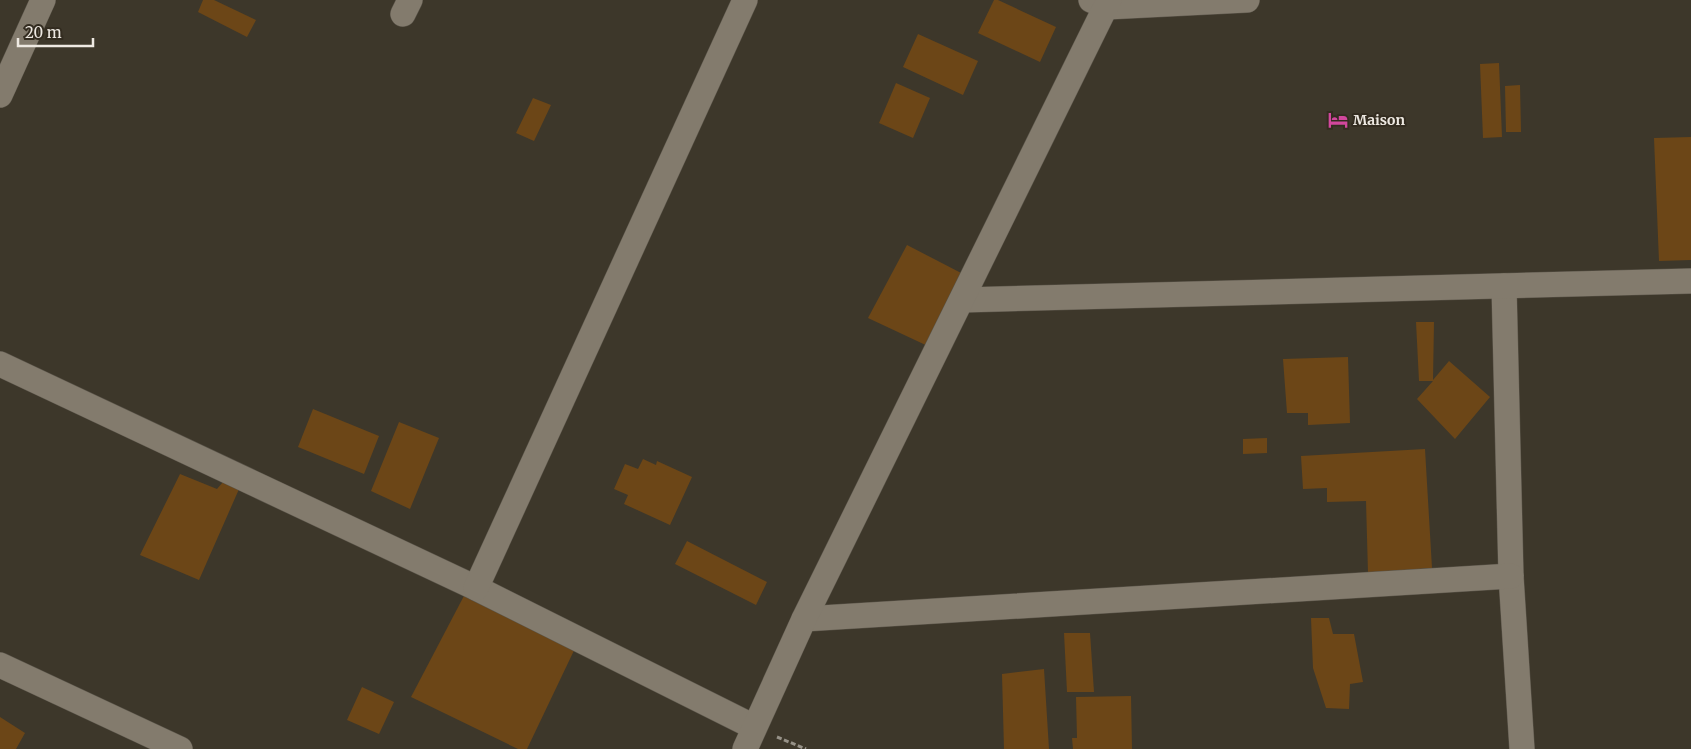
<svg xmlns="http://www.w3.org/2000/svg" width="1691" height="749" font-family="Merriweather,serif">
  <rect width="100%" height="100%" fill="#3d372a"/>
  <g fill="#6c4617">
    <polygon points="203,0 214,0 256,20 247,37 198,12"/>
    <polygon points="994,0 998,0 1056,27 1040,62 978,33"/>
    <polygon points="918,34 978,61 963,95 903,67"/>
    <polygon points="1499,63 1502,137 1483,138 1480,64"/>
    <polygon points="896,83 930,98 913,138 879,123"/>
    <polygon points="1520,85 1521,132 1506,132 1505,86"/>
    <polygon points="533,98 551,105 534,141 516,133"/>
    <polygon points="1691,137 1691,260 1659,261 1654,138"/>
    <polygon points="907,245 965,275 932,348 868,318"/>
    <polygon points="1416,322 1434,322 1433,380 1449,361 1490,397 1455,439 1417,399 1433,381 1419,381"/>
    <polygon points="1348,357 1350,423 1308,425 1308,413 1287,413 1283,359"/>
    <polygon points="313,409 379,436 364,474 298,447"/>
    <polygon points="399,422 439,438 410,509 371,491"/>
    <polygon points="1267,438 1267,453 1243,454 1243,439"/>
    <polygon points="1425,449 1432,568 1368,573 1366,501 1327,502 1327,488 1303,489 1301,456"/>
    <polygon points="643,459 656,465 657,461 692,477 670,525 624,504 628,495 614,489 625,464 638,469"/>
    <polygon points="180,474 217,489 229,475 243,480 199,580 140,555"/>
    <polygon points="687,541 767,582 756,605 675,564"/>
    <polygon points="466,592 579,640 527,749 518,749 411,697"/>
    <polygon points="1311,618 1329,618 1333,634 1354,634 1363,682 1350,684 1349,709 1326,708 1313,668"/>
    <polygon points="1064,633 1090,633 1094,692 1067,692"/>
    <polygon points="1044,669 1049,749 1004,749 1002,674"/>
    <polygon points="362,687 394,702 379,734 347,720"/>
    <polygon points="1131,696 1132,749 1073,749 1072,738 1077,738 1076,697"/>
    <polygon points="0,717 25,733 16,749 0,749"/>
  </g>
  <g fill="none" stroke-linecap="round" stroke-linejoin="round">
    <defs>
      <g id="street">
        <polyline points="1091,0 1107,7 1247,0"/>
        <polyline points="403,14 410,0"/>
        <polyline points="0,95 43,0"/>
        <polyline points="1504,286 1511,576 1522,749"/>
        <polyline points="962,300 1691,281"/>
        <polyline points="0,364 476,588 754,727"/>
        <polyline points="476,588 745,0"/>
        <polyline points="804,619 1511,576"/>
        <polyline points="0,665 180,749"/>
        <polyline points="745,749 804,619 1109,0"/>
      </g>
    </defs>
    <use href="#street" stroke="#595348" stroke-width="26"/>
    <polyline stroke="#979288" stroke-width="3" stroke-dasharray="5 2.5" stroke-linecap="butt" points="777,737 806,749"/>
    <use href="#street" stroke="#837b6d" stroke-width="25"/>
  </g>
  <defs>
    <symbol id="hotel-bare" viewBox="-9 -9 18 18"><path d="M-6-4.5h1.5V1H6V5H4.5V3h-9V5H-6ZM-4 0a1.8 1.8 0 1 1 3.6 0ZM.5 0V-2.5h3Q6-2.5 6 0Z" fill="#d1479c" stroke="#332c20" stroke-width="2.5" paint-order="stroke"/></symbol>
  </defs>
  <g fill-rule="evenodd">
    <use href="#hotel-bare" x="1324" y="106" width="28" height="28"/>
  </g>
  <g text-anchor="middle" stroke-width="4" stroke-linejoin="round" paint-order="stroke">
    <g font-size="14" font-weight="bold" fill="#eee9e2" stroke="#332c20" text-anchor="start">
      <text x="1353" y="125">Maison</text>
    </g>
  </g>
  <path d="M18 38v8h75v-8" fill="none" stroke="#eee9e2" stroke-width="2.5"/>
  <text x="25" y="38" font-size="15" fill="#eee9e2" stroke="#332c20" stroke-width="4" paint-order="stroke">20 m</text>
</svg>
